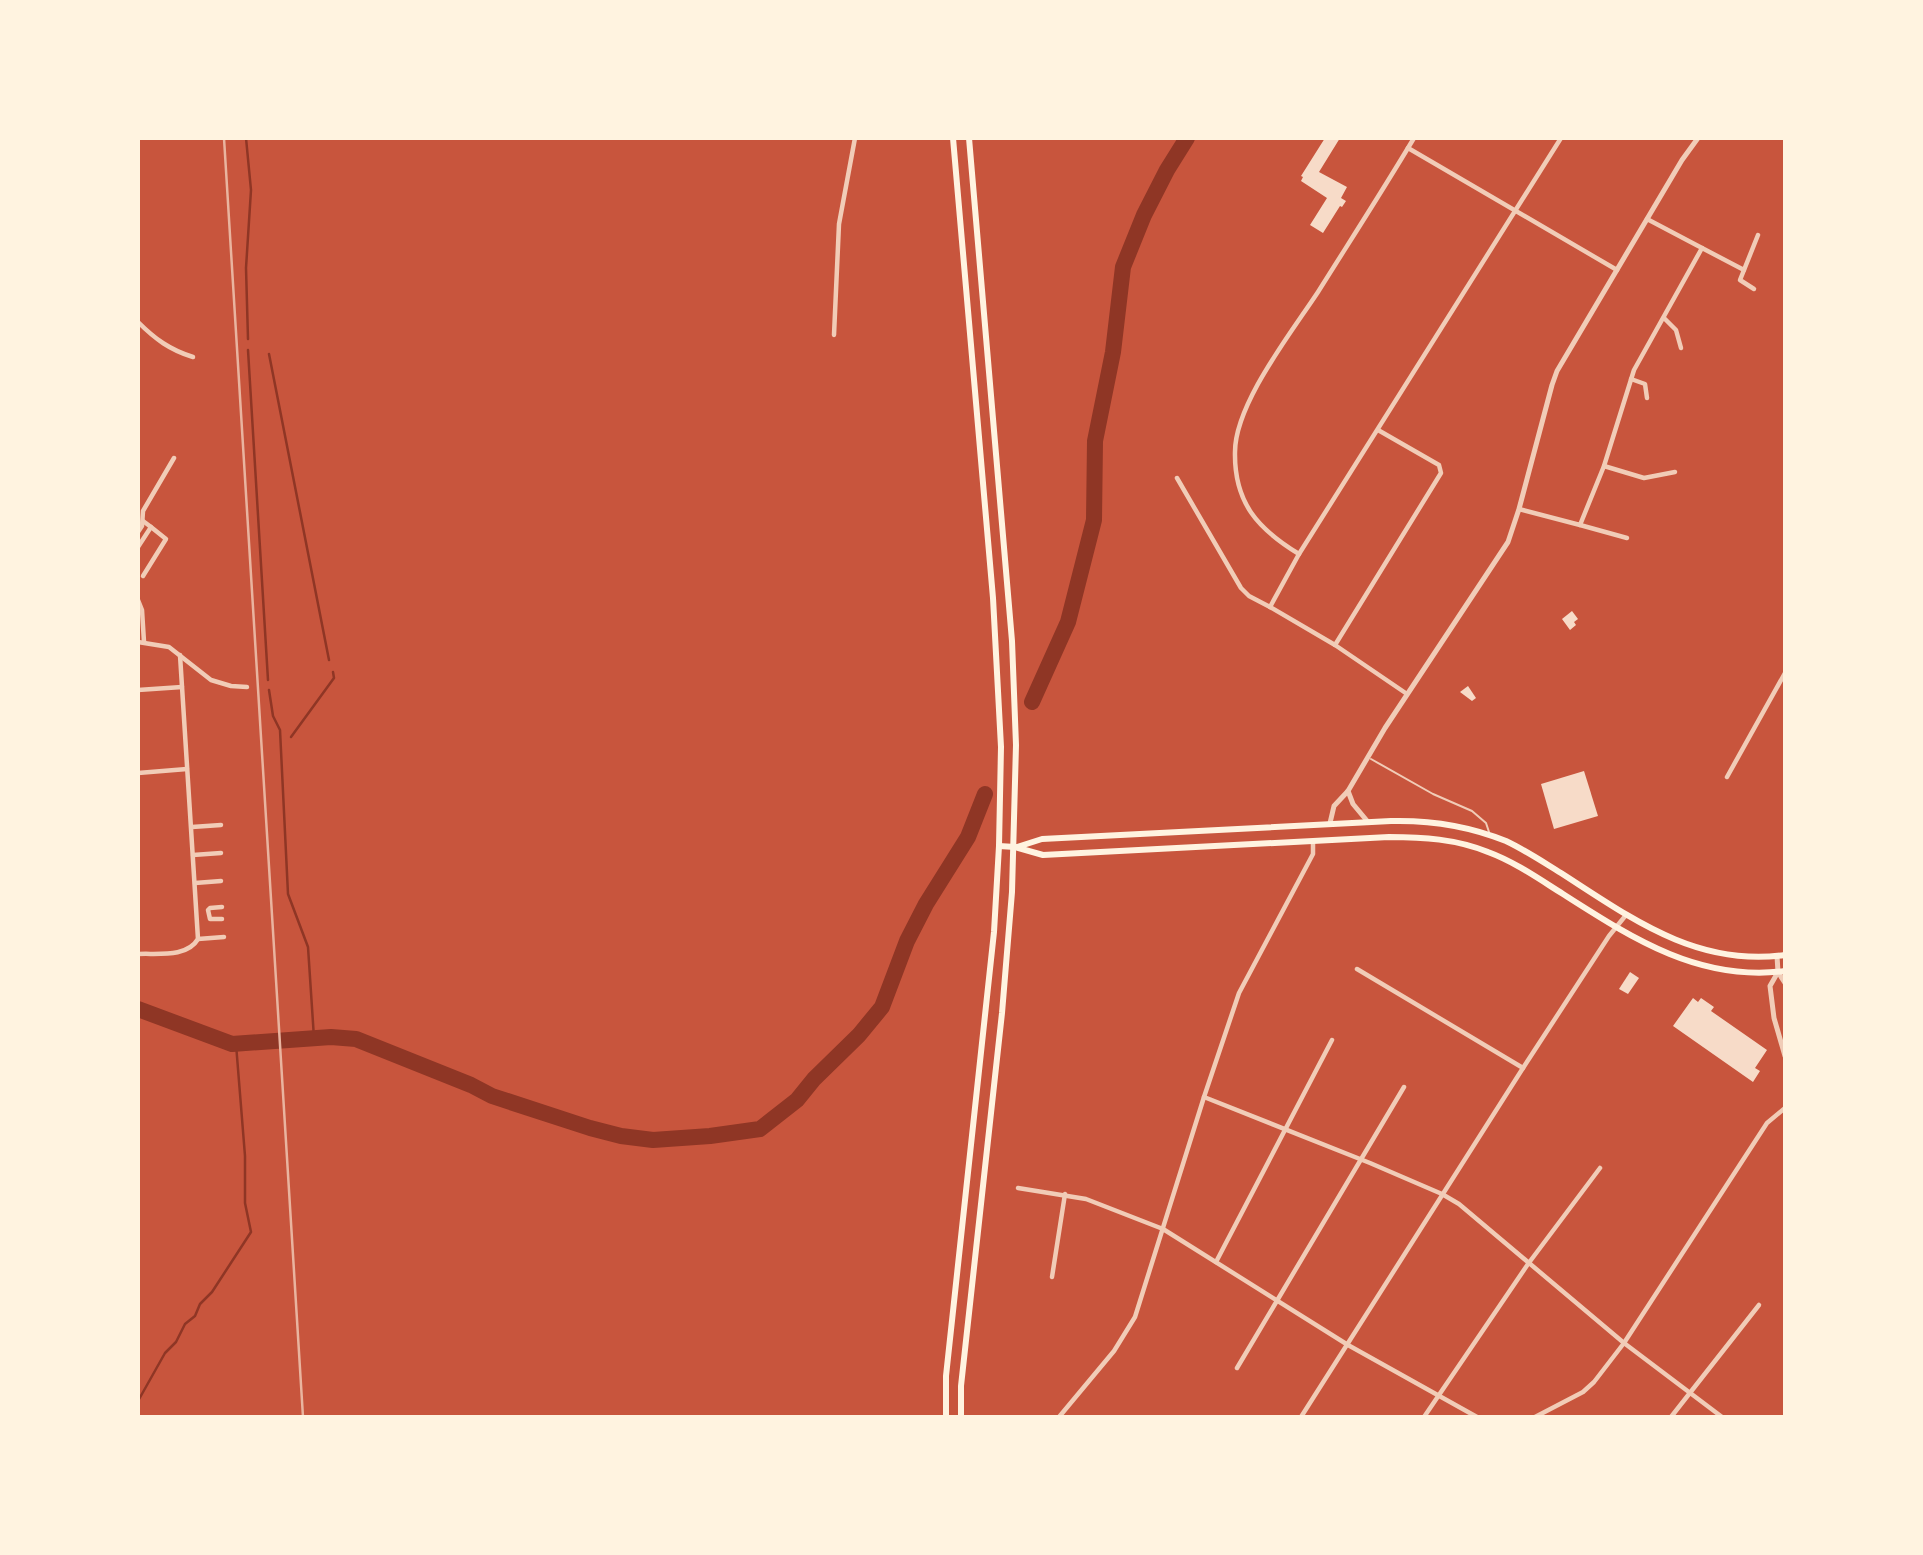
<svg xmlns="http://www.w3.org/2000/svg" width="1923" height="1555" font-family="Barlow,sans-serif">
  <rect width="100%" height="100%" fill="#c8553d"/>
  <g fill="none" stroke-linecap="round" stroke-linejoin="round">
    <g stroke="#8f3625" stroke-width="2.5">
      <polyline points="246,138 251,190 246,268 248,339"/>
      <polyline points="248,350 268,680"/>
      <polyline points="269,354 329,660"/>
      <polyline points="269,690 273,716 280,730 288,894 308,947 314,1038"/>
      <polyline points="291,737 334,678 333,672"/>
      <polyline points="138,1401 165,1353 176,1342 185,1324 195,1316 200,1304 212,1292 251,1232 245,1203 245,1156 236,1044"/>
    </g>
    <g stroke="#8f3625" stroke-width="16">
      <polyline points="1032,702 1068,622 1094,520 1095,441 1113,352 1123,267 1144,215 1167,170 1187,138"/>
      <polyline points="138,1009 232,1044 331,1037 356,1039 471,1085 492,1096 590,1128 621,1136 653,1140 710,1136 760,1129 797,1100 814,1079 859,1035 882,1007 907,941 926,904 968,837 985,794"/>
    </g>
  </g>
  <g fill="#f7dbc8">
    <polygon points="1325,138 1340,138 1319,172 1347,187 1341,198 1346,201 1342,207 1340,206 1323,233 1310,225 1327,198 1301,181 1303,177 1301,176"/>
    <polygon points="1572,611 1578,619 1574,622 1576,625 1570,630 1562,619"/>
    <polygon points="1468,686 1476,698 1472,701 1460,692"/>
    <polygon points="1584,771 1598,816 1554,829 1541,784"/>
    <polygon points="1630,972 1639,978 1628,994 1619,989"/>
    <polygon points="1693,998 1698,1002 1701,998 1714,1007 1711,1011 1767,1050 1755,1068 1760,1071 1753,1082 1673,1026"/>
  </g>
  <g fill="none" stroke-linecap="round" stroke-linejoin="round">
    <polyline stroke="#f1ccb7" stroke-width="2" points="1371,759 1433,794 1472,811 1486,823 1489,832"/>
    <g stroke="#f1ccb7" stroke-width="4.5">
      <polyline points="1408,148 1617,270"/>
      <polyline points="1702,248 1744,270 1758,235"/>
      <polyline points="1744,270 1740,280 1754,289"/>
      <polyline points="1664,318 1676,330 1681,348"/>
      <path d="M138,322C155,339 170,350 193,357"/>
      <polyline points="834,335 839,224 855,138"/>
      <polyline points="1631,379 1645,384 1647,398"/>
      <polyline points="1604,466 1644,478 1675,472"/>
      <polyline points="1177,478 1241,588 1249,596 1270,607 1299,554 1561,138"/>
      <polyline points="1519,509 1580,525 1604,466 1634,370 1702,248 1647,219"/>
      <polyline points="1580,525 1627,538"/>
      <polyline points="138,532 142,526 143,511 174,458"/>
      <polyline points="138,547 151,527 143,521"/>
      <path d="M1299,554C1258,529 1234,503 1235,452C1235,404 1291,333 1318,292C1350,241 1383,190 1414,138"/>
      <polyline points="143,576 166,539 151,527"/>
      <polyline points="138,600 142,610 144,642"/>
      <polyline points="1270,607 1335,645 1407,694"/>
      <polyline points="138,642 169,647 211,680 231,686 247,687"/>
      <polyline points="1335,645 1441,473 1439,465 1378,430"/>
      <polyline points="138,690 182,687"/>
      <polyline points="138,773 187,769"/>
      <polyline points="1727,777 1785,673"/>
      <polyline points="192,827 221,825"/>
      <polyline points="193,855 221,853"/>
      <polyline points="195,883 221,881"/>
      <polyline points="222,907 210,908 208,910 210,919 222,919"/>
      <polyline points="198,939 224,937"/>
      <path d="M138,954C157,953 187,958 198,939L180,655"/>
      <polyline points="1357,969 1523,1068"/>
      <polyline points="1204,1097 1370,1163 1442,1194 1459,1204 1624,1343 1722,1417"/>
      <polyline points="1018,1188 1086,1199 1163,1229 1348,1345 1477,1417"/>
      <polyline points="1216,1262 1332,1040"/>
      <polyline points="1052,1277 1065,1194"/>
      <polyline points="1237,1368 1404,1087"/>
      <polyline points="1059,1417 1114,1351 1135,1317 1204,1097 1239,993 1313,854 1313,841"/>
      <polyline points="1301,1417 1523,1068 1609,936 1626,915"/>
      <polyline points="1424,1417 1528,1264 1600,1168"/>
      <polyline points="1535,1417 1583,1392 1594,1382 1624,1343 1767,1123 1785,1108"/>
      <polyline points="1671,1417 1759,1305"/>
    </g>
    <g stroke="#f1ccb7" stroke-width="5">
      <polyline points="1348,791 1353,804 1368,822"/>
      <polyline points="1330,823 1334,806 1348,791 1385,728 1508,542 1519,509 1552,385 1557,371 1682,160 1698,138"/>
      <polyline points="1777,956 1778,972 1770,986 1774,1018 1785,1056"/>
      <polyline points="1778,972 1785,983"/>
    </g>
    <g stroke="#fff3e0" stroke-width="6">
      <path d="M999,846L1015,847L1043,855L1389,837C1423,837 1456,839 1488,852C1515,862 1539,879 1563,894C1632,938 1699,982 1785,971"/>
      <path d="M1017,847L1042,839L1391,821C1431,820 1469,826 1506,841C1525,850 1543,862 1561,873C1631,918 1696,967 1785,955"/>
      <polyline points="946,1417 946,1376 994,932 999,846 1001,747 993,598 953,138"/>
      <polyline points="961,1417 961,1386 1002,1013 1012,892 1016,745 1012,641 969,138"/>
    </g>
    <polyline stroke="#e9b49f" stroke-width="2.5" points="224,138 303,1417"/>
  </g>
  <rect width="1923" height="1555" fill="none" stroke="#fff3e0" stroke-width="280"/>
</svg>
